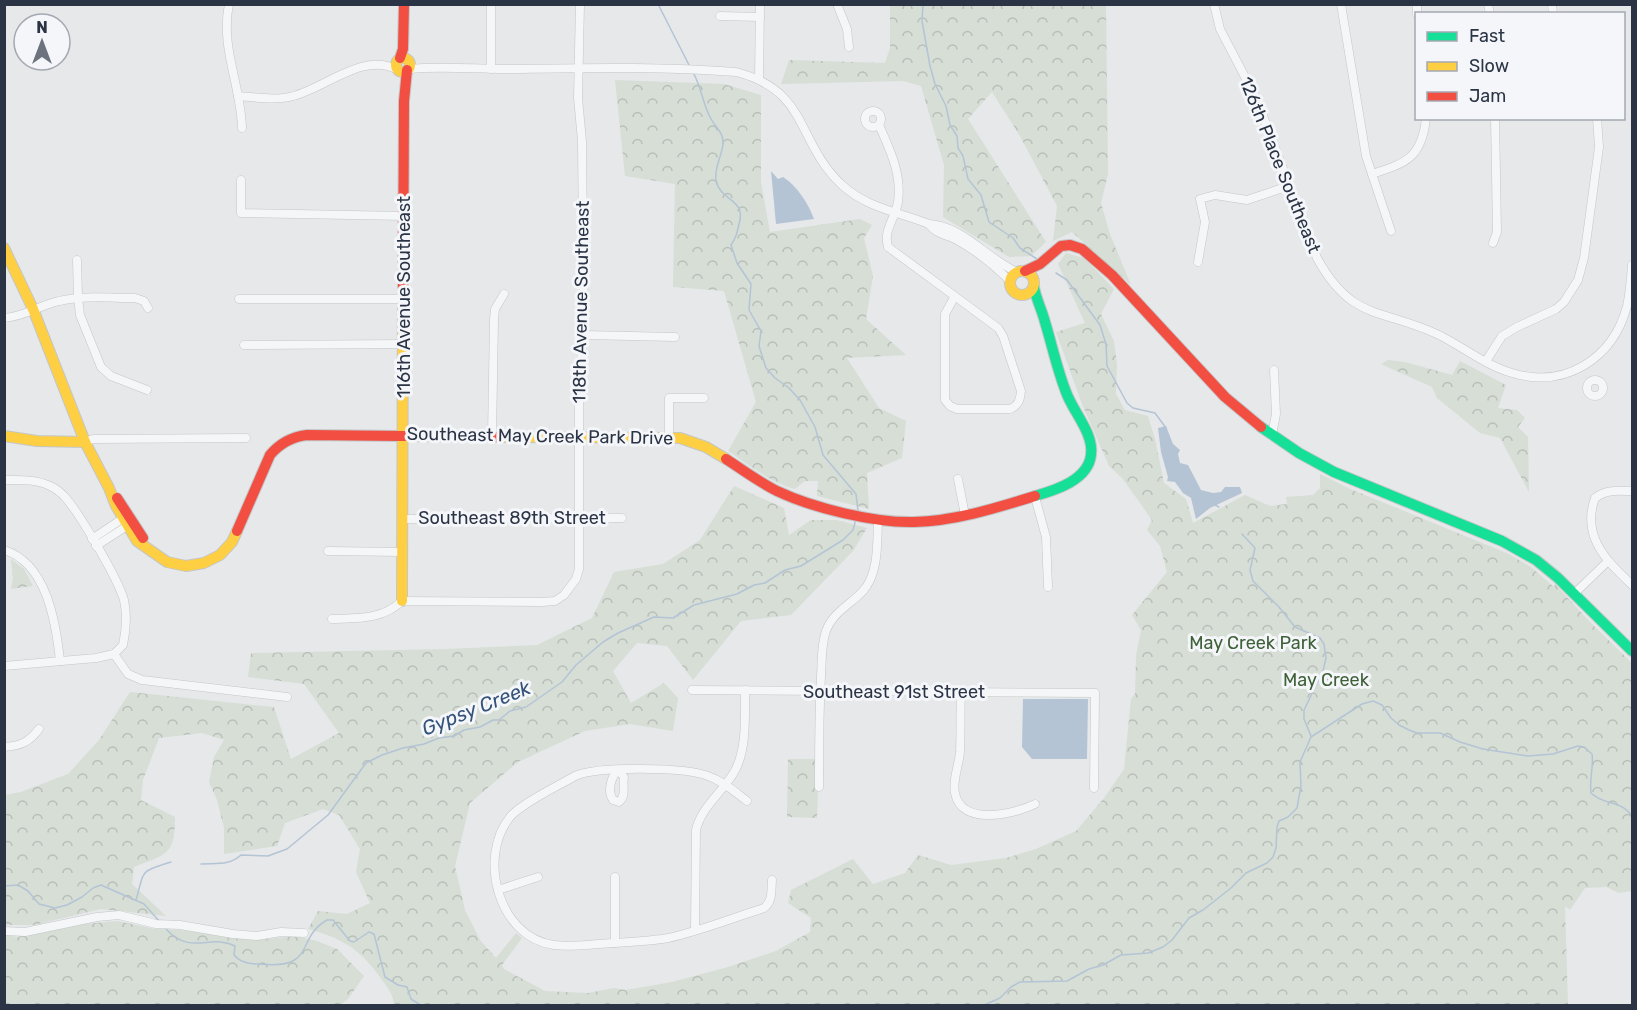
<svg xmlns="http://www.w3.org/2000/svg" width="1637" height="1010" font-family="Rubik,sans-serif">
  <defs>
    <pattern id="forest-crowns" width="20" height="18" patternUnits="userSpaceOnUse" patternTransform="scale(1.5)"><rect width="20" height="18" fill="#d6ded6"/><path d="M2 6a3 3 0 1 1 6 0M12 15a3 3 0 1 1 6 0" fill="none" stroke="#b8bfb9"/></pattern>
  </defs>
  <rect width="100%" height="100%" fill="#e6e8ea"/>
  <g fill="url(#forest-crowns)">
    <polygon points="890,5 1106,5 1108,174 1101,203 1110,234 1131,285 1072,232 1053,241 1057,206 1020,136 992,92 968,119 1046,242 1031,256 1009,257 943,217 944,165 921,86 903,81 781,84 789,60 885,63 890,48"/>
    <path d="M615,80L724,84L761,95V183L770,232L860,219L872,225L864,238L873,276L866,319L906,355L847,358L879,408L906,421L902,458L867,473L869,509L817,496L818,481H805L795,489C771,483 748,464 728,451L756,402L724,291L673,287L675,184L625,176Z"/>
    <path d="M1066,253L1084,258L1114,289L1101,314L1114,341L1117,365L1116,394L1125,410L1148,416L1155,439L1164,483L1186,499L1193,523L1245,495L1270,506L1287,504L1286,497L1313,495L1320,488V474L1348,488L1509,554L1531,567L1554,587L1555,584L1590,622L1632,663V891L1619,893L1606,887L1585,888L1570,910L1565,906L1568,1005H394C393,993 387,987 380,977C359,948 341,938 308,929L318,911L347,914L370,903L356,872L360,849L339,815L323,809L285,823L277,846L224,854V828L217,800L209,782L214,757L224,740L202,733L159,738L143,780L141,800L175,817C175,856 166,854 134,867L132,884L166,916L101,909L34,925H5V795L21,792L68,774L99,740L130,692L274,707L291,759L339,733L304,684L248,677L251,653L445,649L537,645L592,618L614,572L663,564L700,540L734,486L784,508L789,535L811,520H837L867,528L853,551L791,615L741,621L693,680L667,646L637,643L613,671L631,703L664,683L678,698L673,731L630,724L585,731L518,762L470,803L455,866L465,910L480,940L496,958L516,933L522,938L502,965L504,969L545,991L588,993L614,988L626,990L672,982L728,967L776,951L810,932L811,918L788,903L791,890L853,859L873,884L905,873L918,855L951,865L1006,858L1036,849L1076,831L1104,798L1124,769L1131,699L1135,694L1136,655L1141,630L1132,615L1167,572L1160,546L1147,530L1152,520L1123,479L1109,466L1082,404L1056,332L1085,323L1058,264Z"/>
    <polygon points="1388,360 1405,362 1452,375 1460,361 1506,385 1498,408 1517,410 1525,418 1518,427 1528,437 1529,492 1500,438 1480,433 1437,398 1432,387 1381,364"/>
    <polygon points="11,559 24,569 33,586 11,589 13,578"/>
    <polygon points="788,759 819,759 817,818 787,817"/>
    <polygon points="117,921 156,929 180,930 258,940 294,936 317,941 337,949 364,976 348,999 340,1005 5,1005 4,934 17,937 75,925"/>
  </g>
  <g fill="#b4c4d5">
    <path d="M771,171L778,179L783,177C796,185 809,204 814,219L776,224Z"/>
    <polygon points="1166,426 1173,444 1180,450 1178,454 1180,463 1188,465 1201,490 1213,493 1221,492 1225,487 1240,487 1242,493 1210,508 1196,519 1191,498 1183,493 1175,482 1167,481 1168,477 1161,452 1158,428"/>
    <polygon points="1023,699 1088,699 1087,759 1032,759 1022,747"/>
  </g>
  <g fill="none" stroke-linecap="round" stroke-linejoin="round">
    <g stroke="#b4c4d5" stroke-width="1.5">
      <polyline points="658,4 689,65"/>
      <polyline points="923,4 922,21 930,66 935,84 946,106 950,125 957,136 958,148 963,156 968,179 981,195 989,222 1013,238 1020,248 1037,259"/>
      <path d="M693,72C702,89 703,105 711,119C716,128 724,133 723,144C722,156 714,168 716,180C720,202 747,198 739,224C737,233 736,238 731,245L737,263L751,284L749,310L761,331L759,346L766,368L775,378L789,388L800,400L815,427L823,455L856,494L858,511"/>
      <polyline points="1056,273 1067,280 1100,325 1106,344 1107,366 1127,403 1133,408 1155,413 1166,428"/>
      <polyline points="1215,505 1219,507"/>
      <polyline points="1242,534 1255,548 1250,570 1253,581 1279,607 1295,627 1320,638 1324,644 1326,658 1323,671 1304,710 1304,719 1311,736"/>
      <path d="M201,864C216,863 229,866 241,855L268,856L287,849L328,815L366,763L382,755L403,748L424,744L439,738L454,736L464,730L480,727L493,720H499L510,711L526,707L562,682L576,665L603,642L618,633L654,617L673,618L694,605L737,594L754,585L765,583L785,570L801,566L843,540L853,530L856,519"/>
      <polyline points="4,886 18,885 28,891 39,904 55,908 67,905 82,897 93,888 101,885 144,904 160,922"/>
      <path d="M136,900C145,870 138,872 171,862"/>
      <path d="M165,928C191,957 210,933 235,946L234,955C241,963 250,964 260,964C317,970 295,938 327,920H333L350,941L354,942L369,932L374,934L385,977L398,985L407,987L411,999L422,1006"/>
      <path d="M982,1006L1000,998L1011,987L1020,982L1067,981L1089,969L1103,965L1121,955L1148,953L1163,947L1172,940L1189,918L1203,910L1231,888L1246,873L1267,863L1273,857L1276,848L1277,827L1279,821L1288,817L1297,808L1301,786L1300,762L1311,737L1362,704L1373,701L1382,705L1391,718L1399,725L1409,730L1417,733H1440L1460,742L1483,749L1528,756L1553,754L1578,746L1584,747L1592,754C1594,767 1589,779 1591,793C1604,806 1620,799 1632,816"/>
    </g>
    <defs>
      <g id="street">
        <path d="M229,4C220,47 241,86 242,128"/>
        <polyline points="837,4 847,29 849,47"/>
        <path d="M1214,4L1220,29L1257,100L1317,258C1352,322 1382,308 1439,335C1463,347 1485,365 1512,373C1565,389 1613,359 1627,306C1630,293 1631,279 1632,265"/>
        <polyline points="1341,4 1366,156 1391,231"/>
        <polyline points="1417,4 1417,14"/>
        <polyline points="1488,4 1490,14"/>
        <polyline points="1552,4 1553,14"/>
        <polyline points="720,16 760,17"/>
        <path d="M409,69C441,66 474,69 506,69C583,68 659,66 736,72C810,91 795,141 842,185C867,208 899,212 929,224C963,226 987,259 1017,272"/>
        <polyline points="491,69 491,4"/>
        <polyline points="759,79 760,4"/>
        <path d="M238,96C255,97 276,101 293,96C326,88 363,51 398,70"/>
        <circle cx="873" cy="119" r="8"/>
        <path d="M879,125C890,150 902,174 898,202C895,219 883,230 888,247L998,328L1003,336L1021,391C1020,400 1019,405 1010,409H957L950,406L945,400V314L955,296"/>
        <path d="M1372,174C1406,163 1422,158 1426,118"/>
        <polyline points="241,180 241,213 405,216"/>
        <path d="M929,224C935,234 948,235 957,240C977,251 995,266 1010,281"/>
        <polyline points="1493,243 1497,232 1495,118"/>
        <polyline points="77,260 78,298 80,315 101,367 111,376 147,390"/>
        <polyline points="1198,262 1205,222 1200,199 1215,195 1247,200 1289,186"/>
        <polyline points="239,299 404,299"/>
        <path d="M4,318C24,317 40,305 59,301C83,295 110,298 135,298L144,301L148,308"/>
        <polyline points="584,335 675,337"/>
        <polyline points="244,345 404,344"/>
        <polyline points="1486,361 1502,336 1517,327 1556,309 1564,302 1578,280 1584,258 1599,147 1597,118"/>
        <circle cx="1595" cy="388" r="8"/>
        <polyline points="1272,435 1276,414 1274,370"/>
        <polyline points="492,436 494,319 495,309 504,294"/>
        <polyline points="669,437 669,398 704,398"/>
        <polyline points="85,442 93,439 246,438"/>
        <polyline points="958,479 965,515"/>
        <path d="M4,480C19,480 36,479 50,486C55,488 60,492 64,496C79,512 118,579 124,600C127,614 126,631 123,645L114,654L96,658L4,666"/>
        <path d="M1632,491C1618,491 1607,489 1595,498C1581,537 1607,561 1632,585"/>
        <polyline points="1035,497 1046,537 1048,587"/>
        <polyline points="402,519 622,518"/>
        <polyline points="92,539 122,519"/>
        <polyline points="96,546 127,526"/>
        <path d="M4,550C47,563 56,623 60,661"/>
        <polyline points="328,551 402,552"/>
        <polyline points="1574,594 1607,562"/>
        <path d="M332,619C358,618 382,620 402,601L542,602L555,601L564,595L576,579L579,569V377L584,335L582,141L578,98L580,4"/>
        <polyline points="114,654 128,674 142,680 287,697"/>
        <polyline points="692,690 1095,693 1094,788"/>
        <path d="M961,692C960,712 961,732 960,752C959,765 952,781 955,793C961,827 1015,814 1035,804"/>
        <path d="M4,747C21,746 29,742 39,729"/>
        <path d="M618,770L624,777C622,786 627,795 619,802L613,800C607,791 611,777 618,770Z"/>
        <path d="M819,787C819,750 819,713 821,676C822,661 821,645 826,631C833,612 850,605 863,591C879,573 877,543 878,520"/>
        <path d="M747,801C735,792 723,781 708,776C685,767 598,766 575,776C558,786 522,803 510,817C477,858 499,938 554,945C569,947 584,945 599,944C622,942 645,942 668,938C700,931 732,918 764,908C773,901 771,891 772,880"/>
        <polyline points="615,877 615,943"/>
        <polyline points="498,890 538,877"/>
        <path d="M695,930L696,830C701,808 721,793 733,774C747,752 745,717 745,690"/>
        <polyline points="4,931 25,932 97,917 119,915 156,924 180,925 233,934 257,936 281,932 304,933"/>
      </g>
      <g id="fast">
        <path d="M1034,287C1036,299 1042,310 1045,322C1052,345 1057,369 1066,392C1073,412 1094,433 1091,455C1088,480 1056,490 1035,496"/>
        <polyline points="1261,427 1299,453 1334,472 1502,541 1536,560 1558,578 1632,651"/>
      </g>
      <g id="slow">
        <circle cx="403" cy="65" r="7"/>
        <polyline points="4,248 33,309 85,442 109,488 116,506 137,541 167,562 186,566 204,563 220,555 232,542 237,531"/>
        <circle cx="1022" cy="283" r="12"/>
        <polyline points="4,436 37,441 85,442"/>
        <polyline points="497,437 680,438 706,447 726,459"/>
        <polyline points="402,601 403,288"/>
      </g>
      <g id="jam">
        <polyline points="400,58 403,49 404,4"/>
        <polyline points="1025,271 1040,264 1061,246 1070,245 1082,249 1112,275 1225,397 1261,427"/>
        <polyline points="403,288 404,101 407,70"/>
        <path d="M726,459C743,470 759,482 777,491C813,508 874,523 914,522C955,521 996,508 1035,496"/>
        <polyline points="117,498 143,538"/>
        <path d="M237,531L270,455C280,443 291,437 307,435L497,437"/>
      </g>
    </defs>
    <use href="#street" stroke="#c4c6c8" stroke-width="9"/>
    <use href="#fast" stroke="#c4c6c8" stroke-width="12"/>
    <use href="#slow" stroke="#c4c6c8" stroke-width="12"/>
    <use href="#jam" stroke="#c4c6c8" stroke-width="12"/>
    <use href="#street" stroke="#f5f6f7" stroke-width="8"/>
    <use href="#fast" stroke="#16e098" stroke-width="10"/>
    <use href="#slow" stroke="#ffcf43" stroke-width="10"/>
    <use href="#jam" stroke="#f24e42" stroke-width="10"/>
  </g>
  <g text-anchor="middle" stroke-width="6" stroke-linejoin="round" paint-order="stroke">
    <g font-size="18" fill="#2b3445" stroke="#f4f6f9">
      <text transform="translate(1280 165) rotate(68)" y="6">126th Place Southeast</text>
      <text transform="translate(404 297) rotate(-90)" y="6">116th Avenue Southeast</text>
      <text transform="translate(581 302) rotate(-89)" y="6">118th Avenue Southeast</text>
      <text transform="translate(540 436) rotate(1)" y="6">Southeast May Creek Park Drive</text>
      <text x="512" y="524">Southeast 89th Street</text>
      <text x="894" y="698">Southeast 91st Street</text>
    </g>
    <g font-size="18" fill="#3f6138" stroke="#f4f6f9">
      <text x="1253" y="649">May Creek Park</text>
      <text x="1326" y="686">May Creek</text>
    </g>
    <g font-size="20" font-style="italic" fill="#34527a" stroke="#f4f6f9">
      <text transform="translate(476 708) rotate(-22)" y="7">Gypsy Creek</text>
    </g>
  </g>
  <rect width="1637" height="1010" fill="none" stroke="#2b3445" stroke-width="12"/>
  <rect x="1415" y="12" width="210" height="108" fill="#f4f6f9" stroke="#a4a8b1" stroke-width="1.5"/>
  <rect x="1427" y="32" width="30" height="9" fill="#16e098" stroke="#a4a8b1" stroke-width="1.5"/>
  <text x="1469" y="42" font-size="18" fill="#2b3445">Fast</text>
  <rect x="1427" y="62" width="30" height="9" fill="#ffcf43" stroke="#a4a8b1" stroke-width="1.5"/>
  <text x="1469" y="72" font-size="18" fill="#2b3445">Slow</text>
  <rect x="1427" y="92" width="30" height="9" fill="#f24e42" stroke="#a4a8b1" stroke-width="1.5"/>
  <text x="1469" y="102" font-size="18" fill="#2b3445">Jam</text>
  <g transform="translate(42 42)"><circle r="28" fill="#f4f6f9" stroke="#a4a8b1" stroke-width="1.5"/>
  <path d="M0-4.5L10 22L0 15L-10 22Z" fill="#6c737f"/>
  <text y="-9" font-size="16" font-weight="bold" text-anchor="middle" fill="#2b3445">N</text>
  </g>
</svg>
